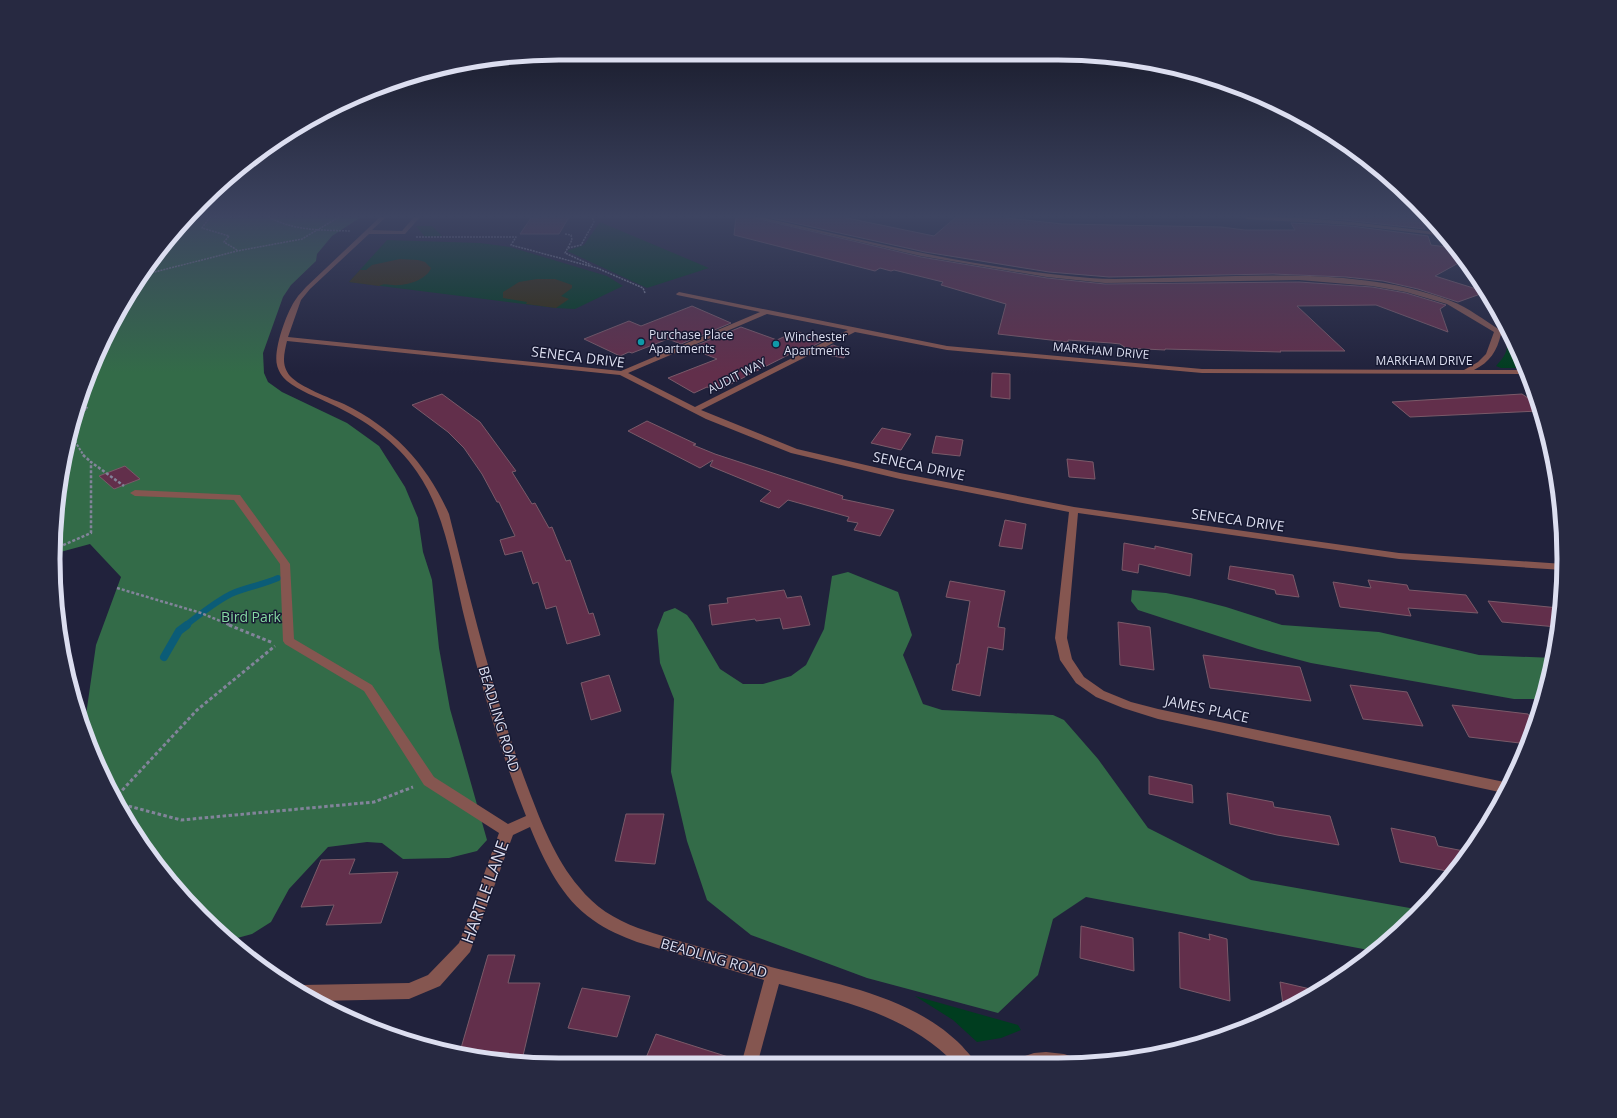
<svg xmlns="http://www.w3.org/2000/svg" width="1617" height="1118" font-family="'Open Sans',sans-serif">
  <rect width="100%" height="100%" fill="#21223c"/>
  <g fill="#003d1f">
    <polygon points="600,222 709,268 647,288 567,251 584,245"/>
    <polygon points="416,226 432,226 442,236 425,237"/>
    <polygon points="387,240 480,243 510,247 607,276 623,286 575,309 556,308 349,282"/>
    <path d="M1508,339L1512,340L1526,368H1501L1496,366C1504,357 1509,351 1506,340Z"/>
    <polygon points="915,996 1018,1025 1021,1030 1001,1038 977,1042 953,1020"/>
  </g>
  <g fill="#336b48">
    <polygon points="188,217 361,217 332,236 317,254 316,261 291,285 283,297 263,353 264,373 268,382 282,392 347,423 379,446 405,487 418,518 423,552 432,580 439,648 450,709 487,840 477,851 449,858 403,859 382,843 367,842 328,847 289,889 271,922 252,934 230,940 201,917 138,840 105,783 85,722 96,645 121,577 90,544 53,554 57,493 92,365 121,306 178,226"/>
    <polygon points="848,572 898,592 912,635 903,655 923,704 942,710 1053,715 1064,720 1098,759 1148,828 1251,880 1421,910 1416,917 1374,951 1086,897 1053,919 1038,975 998,1013 867,978 751,935 707,900 687,841 671,772 674,699 660,663 657,630 664,612 675,608 687,615 693,623 720,669 743,684 763,684 791,676 806,665 824,629 832,576"/>
    <polygon points="1132,590 1166,593 1191,598 1226,607 1282,625 1379,632 1479,655 1554,658 1542,699 1514,699 1311,663 1258,649 1138,610 1131,601"/>
  </g>
  <g fill="#342c0b">
    <path d="M400,259L418,260L425,262L431,268C427,279 409,285 398,285C391,286 385,282 379,286L349,282L360,270H366L372,265Z"/>
    <polygon points="537,279 555,279 572,285 572,288 561,296 569,299 556,308 526,304 527,302 503,298 503,292 519,282"/>
  </g>
  <g fill="none" stroke-linecap="round" stroke-linejoin="round">
    <path stroke="#0b5c77" stroke-width="6" d="M185,626C200,614 215,602 231,594C246,587 263,585 278,578"/>
    <polyline stroke="#0b5c77" stroke-width="8" points="164,657 179,631 187,625"/>
  </g>
  <g fill="#622f4b" stroke="#7a5a69">
    <polygon points="569,217 559,234 520,234 531,218"/>
    <polygon points="736,217 751,217 921,257 1047,278 1105,284 1299,282 1372,287 1406,293 1446,305 1440,309 1448,332 1376,305 1297,306 1345,351 1280,351 1281,352 1165,349 1165,350 1126,348 1120,344 1111,343 1068,340 1068,342 998,334 1006,304 941,285 943,282 894,270 891,271 880,268 875,271 734,235"/>
    <polygon points="767,217 842,217 934,236 956,217 997,217 1063,224 1221,227 1245,230 1295,230 1291,223 1351,226 1428,236 1431,245 1454,248 1464,260 1435,276 1486,292 1458,302 1418,289 1383,281 1346,277 1273,274 1109,277 1049,272 925,252"/>
    <polygon points="1308,217 1420,218 1425,229 1344,220"/>
    <polygon points="692,306 731,323 681,344 668,339 632,353 629,352 620,356 584,339 629,321 641,326"/>
    <polygon points="741,327 777,340 796,331 823,341 803,351 798,350 717,391 707,387 694,393 668,378 717,359 690,348"/>
    <polygon points="833,345 846,350 844,358 816,353"/>
    <polygon points="992,373 1010,374 1010,399 991,397"/>
    <polygon points="442,394 480,422 516,471 512,472 532,504 535,503 549,528 552,527 566,561 570,560 589,614 593,613 600,635 567,644 556,606 546,609 538,582 533,584 522,551 505,555 500,540 515,536 499,502 497,502 482,474 464,448 448,432 412,405"/>
    <polygon points="1522,394 1537,404 1539,411 1410,417 1392,402"/>
    <polygon points="647,421 696,444 693,445 715,454 843,496 842,499 894,510 880,536 854,530 858,523 847,521 849,517 788,500 779,508 760,501 771,491 710,466 713,460 700,468 628,431"/>
    <polygon points="882,428 911,434 901,450 871,443"/>
    <polygon points="936,436 963,440 960,456 932,453"/>
    <polygon points="1067,459 1093,462 1095,479 1069,477"/>
    <polygon points="125,466 140,479 114,489 99,476"/>
    <polygon points="1005,520 1026,524 1022,549 999,546"/>
    <polygon points="1124,543 1155,549 1155,546 1192,554 1190,576 1139,564 1138,573 1122,570"/>
    <polygon points="1230,566 1293,575 1299,597 1276,594 1275,590 1228,579"/>
    <polygon points="1368,580 1407,585 1409,590 1466,595 1478,613 1408,608 1411,616 1340,607 1333,582 1371,588"/>
    <polygon points="950,581 1005,591 998,627 1005,628 1003,650 988,647 980,696 952,690 957,664 959,664 970,601 946,597"/>
    <polygon points="784,590 787,598 801,596 810,625 783,629 780,618 756,621 755,619 712,625 709,605 728,603 727,598"/>
    <polygon points="1488,601 1559,608 1557,627 1502,622"/>
    <polygon points="1118,622 1150,627 1154,670 1120,665"/>
    <polygon points="1203,655 1300,667 1311,701 1210,688"/>
    <polygon points="609,675 621,711 591,720 581,683"/>
    <polygon points="1350,685 1407,692 1423,726 1363,719"/>
    <polygon points="1452,705 1528,714 1534,724 1528,744 1469,737"/>
    <polygon points="1149,776 1192,785 1193,803 1149,794"/>
    <polygon points="1227,793 1273,802 1274,807 1330,816 1339,845 1277,835 1230,824"/>
    <polygon points="626,814 664,814 655,864 615,861"/>
    <polygon points="1391,828 1435,837 1438,846 1469,852 1452,872 1400,862"/>
    <polygon points="355,859 349,874 398,872 381,923 326,925 334,905 301,907 321,860"/>
    <polygon points="1081,926 1133,938 1134,971 1080,958"/>
    <polygon points="1179,932 1210,940 1209,934 1227,939 1230,1001 1180,988"/>
    <polygon points="488,955 515,955 508,983 540,983 522,1060 459,1055"/>
    <polygon points="1280,982 1319,991 1284,1012"/>
    <polygon points="582,988 630,996 617,1037 568,1028"/>
    <polygon points="656,1034 741,1061 740,1065 643,1065"/>
  </g>
  <g fill="none" stroke-linecap="round" stroke-linejoin="round">
    <g stroke="#82849a" stroke-width="1.5" stroke-dasharray="2 1" stroke-linecap="butt">
      <polyline points="206,217 246,217"/>
      <polyline points="210,217 202,228 229,236 224,242 237,250"/>
      <path d="M269,217C293,231 323,230 350,231"/>
      <polyline points="565,234 571,235 572,240 565,253 591,265"/>
      <polyline points="416,237 516,237 511,245 597,268 643,288 645,293"/>
      <polyline points="568,248 581,245 594,222 592,217"/>
      <polyline points="143,275 237,251 302,239 339,217"/>
    </g>
    <g stroke="#82849a" stroke-width="2" stroke-dasharray="2.5 1.5" stroke-linecap="butt">
      <polyline points="78,416 87,408 81,405"/>
      <polyline points="74,429 76,443 84,456"/>
    </g>
    <g stroke="#82849a" stroke-width="2.5" stroke-dasharray="3 2" stroke-linecap="butt">
      <polyline points="83,455 91,462"/>
      <polyline points="54,549 91,533 91,462 124,486"/>
      <polyline points="117,588 201,613 232,626"/>
    </g>
    <g stroke="#82849a" stroke-width="3" stroke-dasharray="3.5 2.5" stroke-linecap="butt">
      <polyline points="229,625 273,643"/>
      <polyline points="114,799 197,710 275,646"/>
      <polyline points="117,803 181,820 374,802 413,787"/>
    </g>
    <g fill="#855650" fill-rule="evenodd">
      <path d="M380,217H386L372,230L402,231L414,217H420L405,234H369L310,289L301,300L288,337L621,371L760,312L677,295L676,294L679,292L947,346L1202,369L1464,370L1478,362L1486,354L1494,332L1447,304L1406,292L1372,286L1299,280L1105,283L1047,277L921,256L752,217H761C870,242 979,269 1090,278C1115,280 1140,278 1165,278C1258,276 1363,267 1451,301C1469,308 1484,320 1500,330L1508,332L1510,337L1501,334C1497,351 1490,362 1474,370H1527L1528,374L1202,373L947,350L855,332L701,410L797,449L900,473L1074,507L1399,553L1564,564L1563,570L1399,559L1078,513L1067,638L1072,659L1084,677L1104,691L1131,702L1158,709L1509,783L1504,793L1158,719L1123,708L1096,697L1076,683L1060,660L1055,638L1069,512L900,479L791,453L706,419L620,375L287,341C284,354 281,365 290,376C300,387 330,398 344,404C393,428 427,464 449,514C472,606 494,699 528,788C541,822 555,859 579,887C595,907 614,919 638,928C682,943 727,954 771,967C836,984 913,996 962,1046C967,1052 973,1057 976,1065H956C908,1014 844,1002 779,984L757,1065H741L764,980L637,942C622,936 606,930 593,920C562,899 544,861 530,827L513,835L470,952L440,986L409,999L317,1001L296,989V987L302,985L409,983L428,975L459,943L499,833L424,785L364,691L285,644L283,641L280,564L234,500L135,496L130,493L135,490L240,495L290,564L294,639L372,685L434,777L508,824L526,816C501,754 482,689 466,624C453,573 447,515 417,472C396,441 365,420 331,404C317,397 299,391 287,381C282,377 278,370 277,365C273,350 287,311 296,299C299,294 303,291 306,287ZM767,314L848,330L695,407L628,373Z"/>
      <path d="M1244,217C1310,215 1377,225 1442,233L1445,236L1351,225L1247,219Z"/>
      <polygon points="1046,1052 1064,1054 1076,1058 1078,1063 1058,1065 1014,1065 1016,1059 1034,1053"/>
    </g>
  </g>
  <linearGradient id="sky" x2="0" y2="1"><stop stop-color="#121321"/><stop offset="0.58" stop-color="#3d4461"/><stop offset="1" stop-color="#3d4461" stop-opacity="0"/></linearGradient>
  <rect width="1617" height="373" fill="url(#sky)"/>
  <g fill="#0f9aa8" stroke="#171932" stroke-width="1.5">
    <circle cx="641" cy="342" r="4"/>
    <circle cx="776" cy="344" r="4"/>
  </g>
  <g text-anchor="middle" stroke-width="3" stroke-linejoin="round" paint-order="stroke">
    <g font-size="12" fill="#dcdef0" stroke="#171932" text-anchor="start">
      <text x="649" y="339">Purchase Place<tspan x="649" dy="14">Apartments</tspan></text>
      <text x="784" y="341">Winchester<tspan x="784" dy="14">Apartments</tspan></text>
    </g>
    <g font-size="12" fill="#dcdef0" stroke="#171932">
      <text transform="translate(1101 351) rotate(5)" y="4">MARKHAM DRIVE</text>
      <text x="1424" y="365">MARKHAM DRIVE</text>
      <text transform="translate(737 376) rotate(-27)" y="4">AUDIT WAY</text>
    </g>
    <g font-size="14" fill="#dcdef0" stroke="#171932">
      <text transform="translate(578 357) rotate(7)" y="5">SENECA DRIVE</text>
      <text transform="translate(919 466) rotate(12)" y="5">SENECA DRIVE</text>
      <text transform="translate(1238 520) rotate(8)" y="5">SENECA DRIVE</text>
      <text transform="translate(1207 709) rotate(12)" y="5">JAMES PLACE</text>
      <text transform="translate(499 719) rotate(73)" y="5">BEADLING ROAD</text>
      <text transform="translate(714 958) rotate(16)" y="5">BEADLING ROAD</text>
    </g>
    <g font-size="14" fill="#86d9a3" stroke="#171932">
      <text x="251" y="622">Bird Park</text>
    </g>
    <g font-size="17" fill="#dcdef0" stroke="#171932">
      <text transform="translate(485 892) rotate(-70)" y="6">HARTLE LANE</text>
    </g>
  </g>
  <path d="M0 0H1617V1118H0ZM559 60H1058A499 499 0 0 1 1557 559V559A499 499 0 0 1 1058 1058H559A499 499 0 0 1 60 559V559A499 499 0 0 1 559 60Z" fill="#272941" fill-rule="evenodd"/>
  <path fill="none" stroke="#dcdef0" stroke-width="5" d="M559 60H1058A499 499 0 0 1 1557 559V559A499 499 0 0 1 1058 1058H559A499 499 0 0 1 60 559V559A499 499 0 0 1 559 60Z"/>
</svg>
